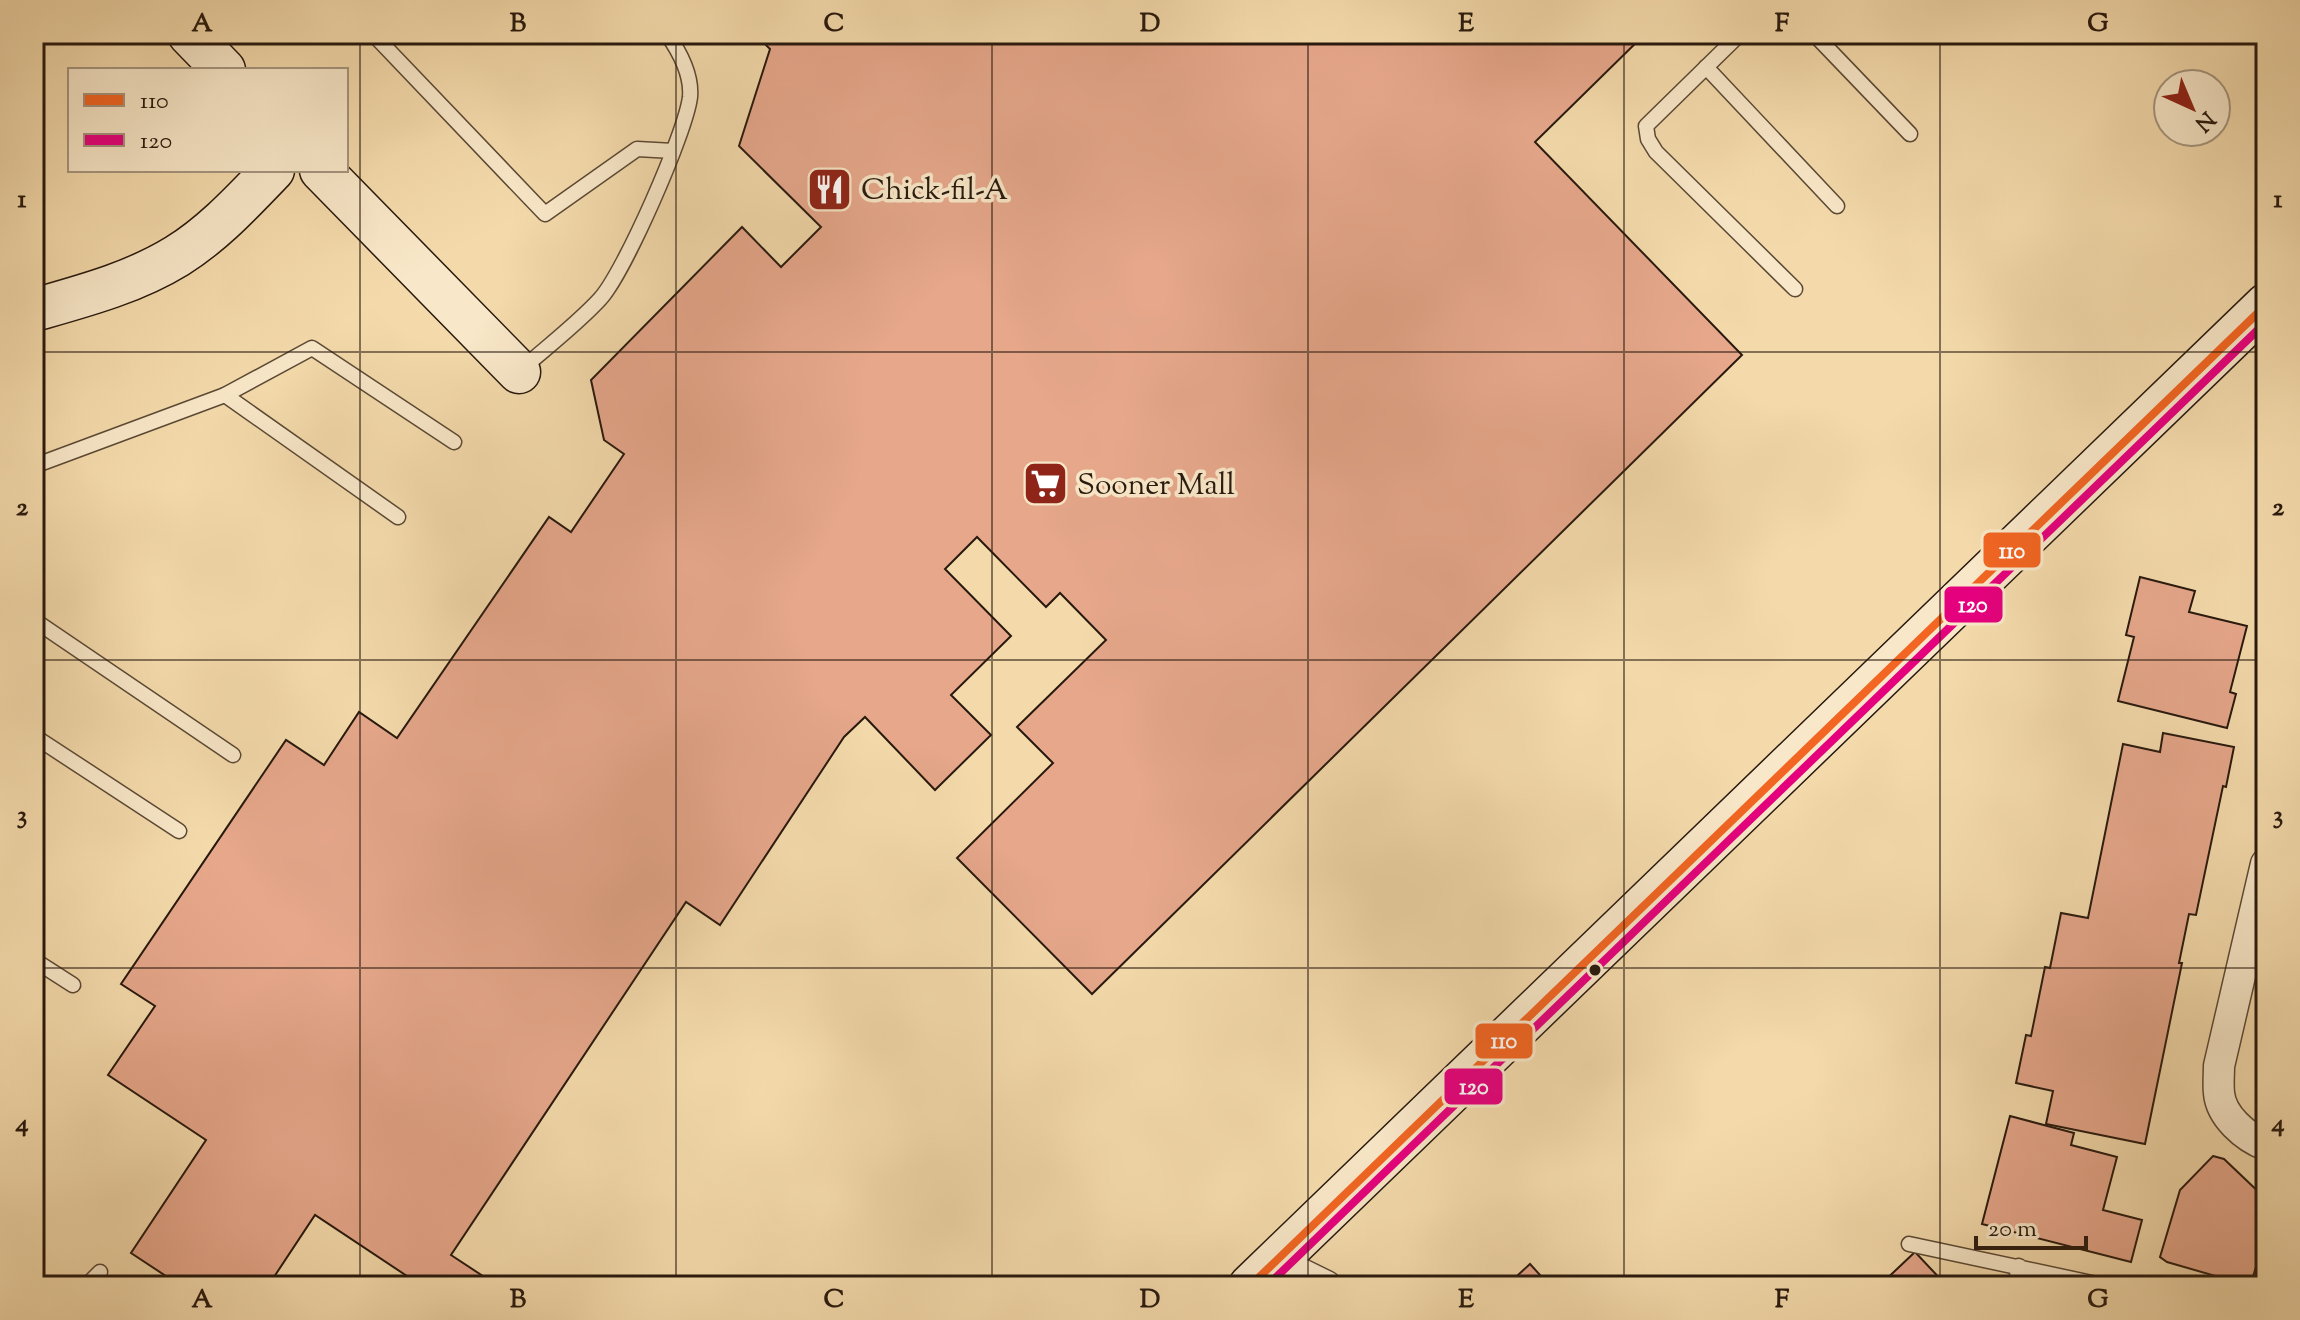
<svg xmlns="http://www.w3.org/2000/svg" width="2300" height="1320" font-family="'Sorts Mill Goudy',serif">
  <rect width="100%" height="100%" fill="#f4daab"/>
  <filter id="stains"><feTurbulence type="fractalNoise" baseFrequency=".0025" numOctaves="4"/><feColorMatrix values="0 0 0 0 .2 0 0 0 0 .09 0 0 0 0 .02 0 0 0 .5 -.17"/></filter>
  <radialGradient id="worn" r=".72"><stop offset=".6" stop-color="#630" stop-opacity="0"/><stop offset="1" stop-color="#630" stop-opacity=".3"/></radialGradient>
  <g fill="#e6a78b" stroke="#28190e" stroke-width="2">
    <polygon points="755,34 1645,34 1535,142 1742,355 1092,994 957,858 1053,763 1017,727 1106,640 1060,593 1046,607 977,537 945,569 1011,636 951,695 991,735 935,790 865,717 844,737 720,925 686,902 451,1255 498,1286 422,1286 315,1215 268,1286 181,1286 131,1253 206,1140 108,1075 155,1006 121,984 286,740 324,765 359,712 397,738 549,517 571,532 624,454 604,440 591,380 742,227 781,267 821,227 739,146 770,49"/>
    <polygon points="2140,577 2195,591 2189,612 2247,626 2230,692 2236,694 2227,728 2118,701 2134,637 2126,635"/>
    <polygon points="2163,733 2234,747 2226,787 2223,786 2196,915 2189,914 2179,963 2182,963 2145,1144 2046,1124 2053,1091 2016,1083 2026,1035 2031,1036 2045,967 2050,968 2061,913 2088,918 2123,744 2160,752"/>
    <polygon points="2010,1116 2074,1133 2071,1145 2117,1157 2103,1210 2142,1220 2131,1262 1982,1224"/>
    <polygon points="2213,1156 2224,1159 2266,1199 2266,1252 2262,1248 2250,1286 2167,1262 2160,1257 2180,1190"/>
    <polygon points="1915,1252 1947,1286 1879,1286"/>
    <polygon points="1530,1264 1550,1286 1506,1286"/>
  </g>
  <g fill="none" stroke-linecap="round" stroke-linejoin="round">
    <defs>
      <g id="lane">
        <polyline points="373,34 545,214 637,149 673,151"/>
        <polyline points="1740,34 1646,126 1648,139 1656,152 1795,289"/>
        <polyline points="1814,34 1910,134"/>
        <polyline points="1706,67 1837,206"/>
        <path d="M522,369C548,346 577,324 600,299C624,273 686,132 690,97C692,75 679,51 667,34"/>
        <polyline points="225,395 398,517"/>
        <polyline points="34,466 225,395 312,348 454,442"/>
        <polyline points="34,620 233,755"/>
        <polyline points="34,736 179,831"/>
        <polyline points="34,960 73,985"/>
        <polyline points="1909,1244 2106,1286"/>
        <polyline points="86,1286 100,1272"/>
        <polyline points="2015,1286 2019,1266"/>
      </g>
      <g id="street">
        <path d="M2266,864L2219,1066C2219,1075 2218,1084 2219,1093C2221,1116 2245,1137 2266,1145"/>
        <polyline points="1275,1261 1326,1286"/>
      </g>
      <g id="secondary">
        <polyline points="189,34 224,70"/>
        <polyline points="321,170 519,372"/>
        <path d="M34,310C83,296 133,283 177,256C214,233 243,201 273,170"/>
        <polyline points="1250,1286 2266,305"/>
      </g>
    </defs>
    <use href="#lane" stroke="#5b4935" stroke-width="17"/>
    <use href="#street" stroke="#5b4935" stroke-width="33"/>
    <use href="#secondary" stroke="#28190e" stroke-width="45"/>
    <use href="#lane" stroke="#f8e7c8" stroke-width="14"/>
    <use href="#street" stroke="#f8e7c8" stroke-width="30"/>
    <use href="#secondary" stroke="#f8e7c8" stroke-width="42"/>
    <defs>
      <polyline id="bus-1" points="1250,1286 2266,305"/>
      <polyline id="bus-2" points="1267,1286 2266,322"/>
    </defs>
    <use href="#bus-1" stroke="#f8e7c8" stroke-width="14"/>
    <use href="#bus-2" stroke="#f8e7c8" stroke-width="14"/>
    <use href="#bus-1" stroke="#f26522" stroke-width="8"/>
    <use href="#bus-2" stroke="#e5007d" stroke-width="8"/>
  </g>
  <path fill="none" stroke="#28190e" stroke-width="2" stroke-opacity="0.55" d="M360,34V1286M676,34V1286M992,34V1286M1308,34V1286M1624,34V1286M1940,34V1286M34,352H2266M34,660H2266M34,968H2266"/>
  <defs>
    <symbol id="restaurant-square" viewBox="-11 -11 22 22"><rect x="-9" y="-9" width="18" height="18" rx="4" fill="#8f2418" stroke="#f8e7c8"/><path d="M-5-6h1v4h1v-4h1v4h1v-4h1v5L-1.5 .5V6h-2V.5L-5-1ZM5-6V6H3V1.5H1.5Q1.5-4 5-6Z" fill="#fff"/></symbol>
    <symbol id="supermarket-square" viewBox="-11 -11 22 22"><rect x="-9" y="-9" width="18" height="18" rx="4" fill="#8f2418" stroke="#f8e7c8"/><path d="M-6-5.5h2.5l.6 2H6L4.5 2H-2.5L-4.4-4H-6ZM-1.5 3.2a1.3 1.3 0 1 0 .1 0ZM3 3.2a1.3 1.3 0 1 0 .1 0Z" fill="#fff"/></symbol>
  </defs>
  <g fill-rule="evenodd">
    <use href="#restaurant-square" x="804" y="164" width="51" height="51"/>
    <use href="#supermarket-square" x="1020" y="458" width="51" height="51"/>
  </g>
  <circle fill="#28190e" stroke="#f8e7c8" stroke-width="3" cx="1595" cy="970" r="7"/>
  <g text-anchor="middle" stroke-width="7" stroke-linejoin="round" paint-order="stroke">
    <g font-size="30" fill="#28190e" stroke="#f8e7c8" text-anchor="start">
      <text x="861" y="199">Chick-fil-A</text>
      <text x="1077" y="494">Sooner Mall</text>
    </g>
  </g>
  <g stroke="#f8e7c8" stroke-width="3">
    <rect x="1982" y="531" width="60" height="38" rx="8" fill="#f26522"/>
    <rect x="1943" y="585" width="61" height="39" rx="8" fill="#e5007d"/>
    <rect x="1474" y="1022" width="60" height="38" rx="8" fill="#f26522"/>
    <rect x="1443" y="1067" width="61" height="39" rx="8" fill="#e5007d"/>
  </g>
  <g font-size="22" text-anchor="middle" font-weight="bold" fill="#fff">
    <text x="2012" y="558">110</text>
    <text x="1973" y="612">120</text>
    <text x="1504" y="1048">110</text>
    <text x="1474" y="1094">120</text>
  </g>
  <rect width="2300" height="1320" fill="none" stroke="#f4daab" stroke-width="88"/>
  <rect x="68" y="68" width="280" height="104" fill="#f8e7c8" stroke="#a5957e" stroke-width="2"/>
  <rect x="84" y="94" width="40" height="12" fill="#f26522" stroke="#a5957e" stroke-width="2"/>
  <text x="140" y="108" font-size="24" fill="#28190e">110</text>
  <rect x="84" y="134" width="40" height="12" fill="#e5007d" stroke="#a5957e" stroke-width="2"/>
  <text x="140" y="148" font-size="24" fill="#28190e">120</text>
  <g transform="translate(2192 108) rotate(136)"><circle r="38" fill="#f8e7c8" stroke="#a5957e" stroke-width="2"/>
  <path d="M0-6L14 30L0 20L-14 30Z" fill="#8f2418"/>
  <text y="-12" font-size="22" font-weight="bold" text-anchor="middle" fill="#28190e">N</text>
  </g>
  <path d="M1976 1236v12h110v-12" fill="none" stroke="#28190e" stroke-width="4"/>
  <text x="1988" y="1236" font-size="24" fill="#28190e" stroke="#f8e7c8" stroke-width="6" paint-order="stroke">20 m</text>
  <rect x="44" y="44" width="2212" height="1232" fill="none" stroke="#28190e" stroke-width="3"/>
  <g font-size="26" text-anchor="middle" font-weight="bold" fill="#28190e">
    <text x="202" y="31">A</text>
    <text x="518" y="31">B</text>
    <text x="834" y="31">C</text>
    <text x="1150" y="31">D</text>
    <text x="1466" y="31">E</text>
    <text x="1782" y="31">F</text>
    <text x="2098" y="31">G</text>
    <text x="22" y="207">1</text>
    <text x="2278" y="207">1</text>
    <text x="22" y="515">2</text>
    <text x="2278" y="515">2</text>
    <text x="22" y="823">3</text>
    <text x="2278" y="823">3</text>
    <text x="22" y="1131">4</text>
    <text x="2278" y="1131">4</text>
    <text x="202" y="1307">A</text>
    <text x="518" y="1307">B</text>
    <text x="834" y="1307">C</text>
    <text x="1150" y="1307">D</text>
    <text x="1466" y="1307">E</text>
    <text x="1782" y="1307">F</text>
    <text x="2098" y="1307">G</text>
  </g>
  <rect width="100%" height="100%" filter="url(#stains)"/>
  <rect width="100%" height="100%" fill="url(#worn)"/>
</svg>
